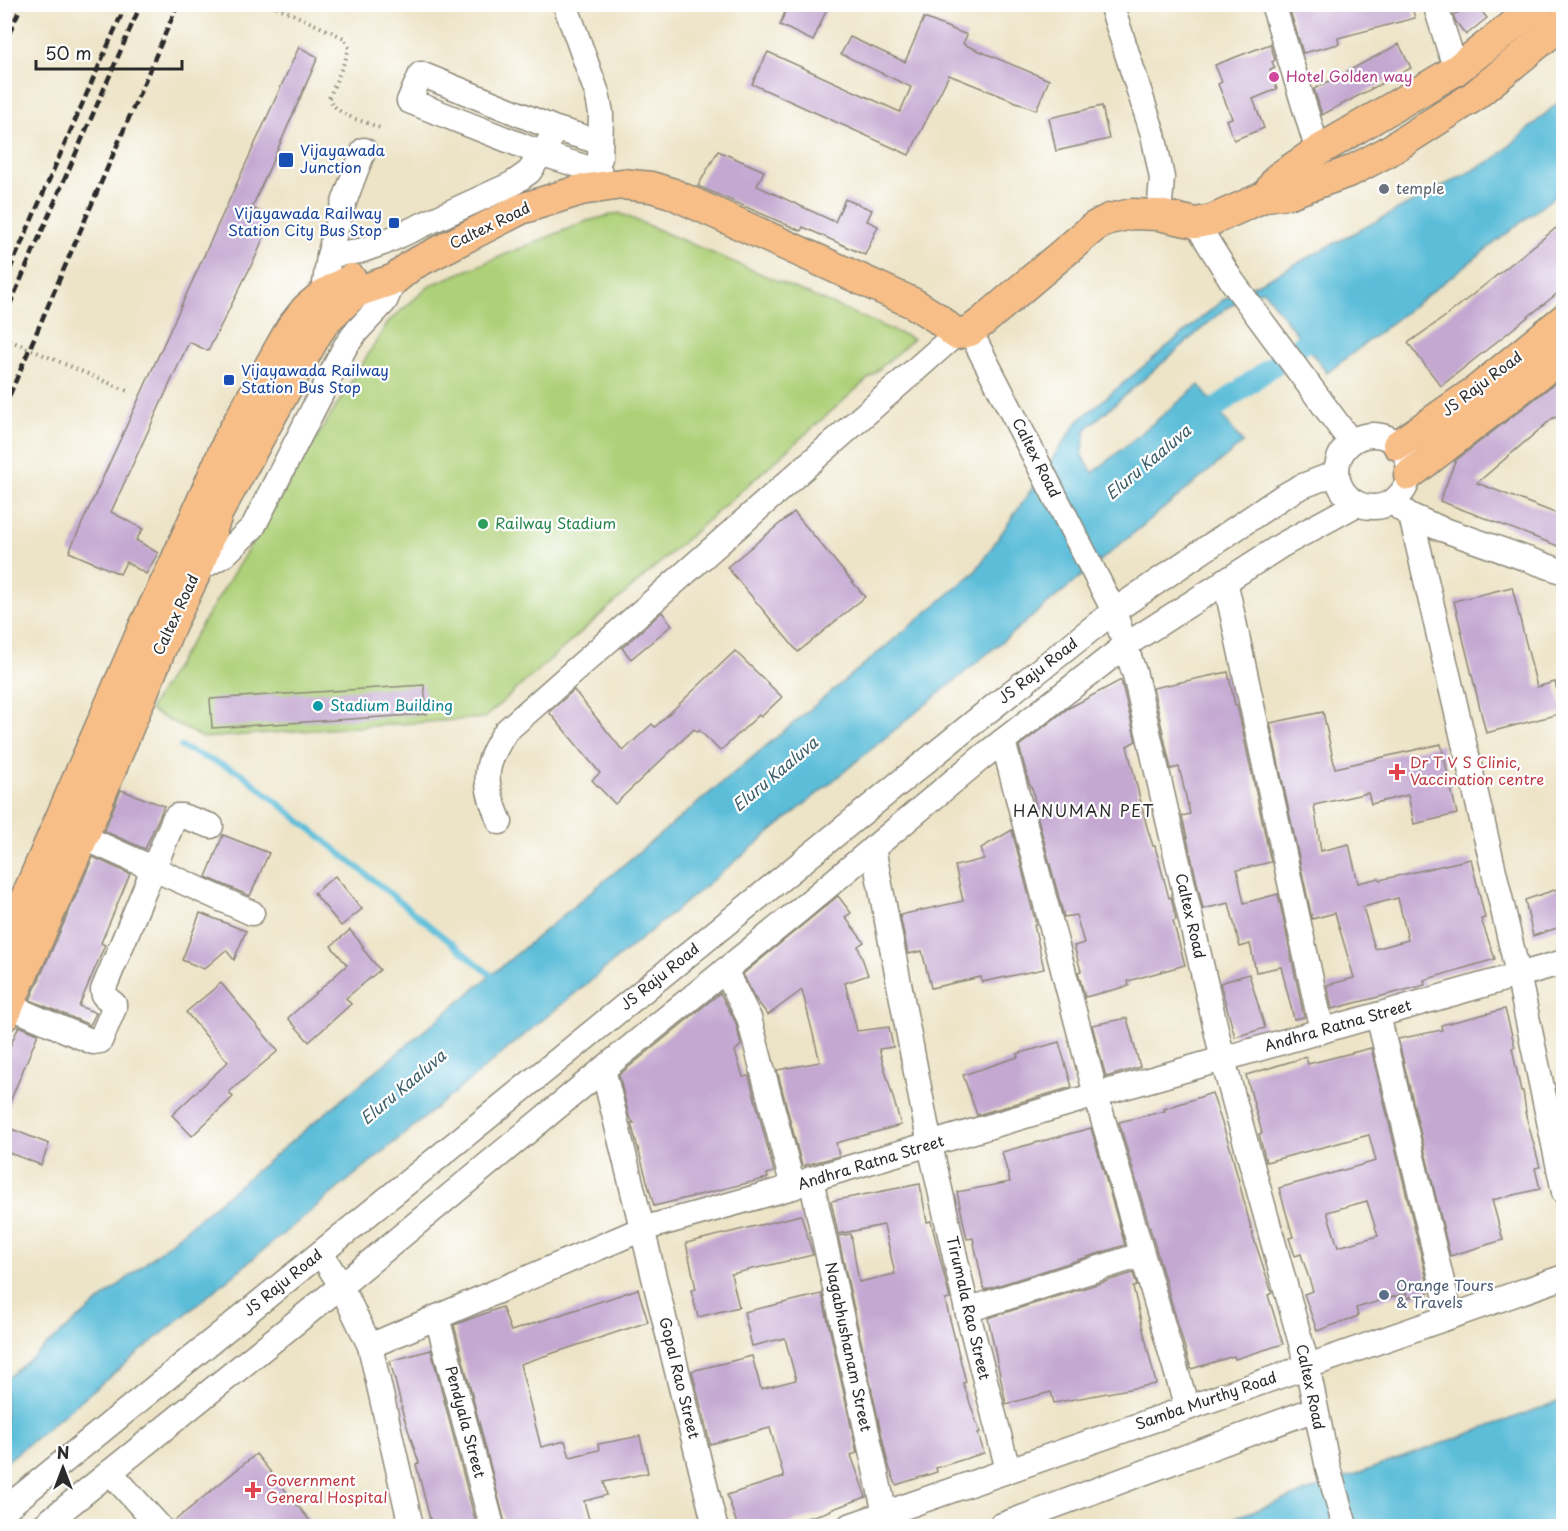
<svg xmlns="http://www.w3.org/2000/svg" width="1568" height="1531" font-family="'Playpen Sans',sans-serif">
  <rect width="100%" height="100%" fill="#fff"/>
  <filter id="ink" filterUnits="userSpaceOnUse"><feTurbulence type="fractalNoise" baseFrequency=".0167" numOctaves="2"/><feDisplacementMap in="SourceGraphic" scale="12" xChannelSelector="R" yChannelSelector="G"/><feConvolveMatrix kernelMatrix="1 2 1 2 8 2 1 2 1" color-interpolation-filters="sRGB"/></filter>
  <filter id="wash" filterUnits="userSpaceOnUse"><feTurbulence type="fractalNoise" baseFrequency=".008" numOctaves="4" result="noise"/><feDisplacementMap in="SourceGraphic" scale="24" xChannelSelector="R" yChannelSelector="G"/><feGaussianBlur stdDeviation="1.35" result="paint"/><feColorMatrix in="noise" values="0 0 0 0 0 0 0 0 0 0 0 0 0 0 0 0 0 1.4 0 .05"/><feComposite in="paint" operator="in"/></filter>
  <g filter="url(#wash)">
    <rect width="100%" height="100%" fill="#ede4c7"/>
    <polygon fill="#aed078" stroke="#6c7e52" stroke-width="1.5" points="619,213 913,339 484,718 203,738 149,710 388,322 431,285 587,221"/>
    <g fill="#5bbdd9" stroke="#437482" stroke-width="1.5">
      <polygon points="1563,98 1563,190 1327,373 1263,290 1226,308 1086,429 1082,456 1093,473 1199,385 1243,443 5,1463 5,1380 975,572 1078,421 1223,300 1271,277 1496,158"/>
      <polygon points="1563,1400 1563,1526 1211,1526"/>
    </g>
    <g fill="none" stroke-linecap="round" stroke-linejoin="round">
      <polyline stroke="#5bbdd9" stroke-width="6" points="181,747 241,773 497,980"/>
      <polyline stroke="#5bbdd9" stroke-width="21" points="1194,424 1326,327"/>
    </g>
    <g id="blocks">
      <g fill="#c4a8d1" fill-rule="evenodd">
        <polygon points="788,4 829,4 813,41 780,25"/>
        <polygon points="1288,4 1411,4 1415,18 1338,38 1339,44 1303,53"/>
        <polygon points="1456,4 1476,4 1487,18 1466,35 1456,22 1453,15 1459,12"/>
        <polygon points="924,18 967,35 963,44 1049,80 1036,110 949,75 909,155 752,84 768,52 900,112 911,87 841,54 850,37 905,62"/>
        <polygon points="1270,44 1275,60 1272,62 1275,68 1270,70 1277,89 1253,99 1264,128 1234,140 1226,120 1232,118 1218,84 1222,82 1215,65"/>
        <polygon points="1399,44 1411,68 1322,115 1314,89"/>
        <polygon points="299,47 318,57 252,208 271,217 257,254 208,351 189,342 111,512 143,529 136,540 158,553 146,574 126,562 120,574 69,552"/>
        <polygon points="1102,106 1109,139 1056,151 1049,118"/>
        <polygon points="718,151 764,171 757,186 835,222 845,199 872,210 867,221 878,226 865,255 803,227 801,231 698,186"/>
        <polygon points="1556,228 1563,237 1563,289 1441,386 1408,343 1446,316"/>
        <polygon points="1563,377 1563,416 1553,418 1477,483 1563,516 1563,548 1440,501 1455,461"/>
        <polygon points="794,512 865,597 798,652 727,567"/>
        <polygon points="1512,587 1537,687 1555,682 1563,713 1486,733 1454,601"/>
        <polygon points="662,612 672,625 631,659 622,648"/>
        <polygon points="735,651 782,697 761,717 759,715 720,751 699,730 697,732 694,729 615,804 592,780 600,773 549,712 574,690 623,751 652,724 655,727"/>
        <polygon points="1228,672 1235,705 1237,705 1271,862 1237,870 1244,903 1278,894 1304,1017 1294,1019 1281,967 1256,972 1250,944 1240,947 1229,903 1203,909 1182,816 1190,814 1179,767 1171,769 1153,688"/>
        <polygon points="1121,680 1136,741 1127,746 1147,827 1153,846 1155,846 1169,898 1171,897 1172,901 1176,920 1173,921 1185,965 1128,981 1129,986 1085,997 1078,972 1081,971 1074,946 1084,943 1076,915 1064,917 1037,815 1033,791 1029,783 1019,746 1067,709"/>
        <polygon points="424,685 427,714 212,728 210,699"/>
        <path d="M1323,712L1335,768L1441,744L1457,814L1414,824L1408,795L1371,804L1368,793L1314,805L1321,851L1349,844L1358,883L1379,878L1380,880L1471,859L1485,918L1481,919L1495,959L1424,980L1425,985L1332,1009L1327,985L1354,978L1335,913L1312,919L1270,723ZM1398,898L1408,940L1375,949L1363,907Z"/>
        <polygon points="121,790 164,806 145,849 104,831"/>
        <polygon points="1012,830 1036,924 1034,925 1044,969 982,982 981,977 931,988 922,951 908,954 900,915 963,901 955,866 984,859 981,848"/>
        <polygon points="223,835 269,853 250,896 206,877"/>
        <polygon points="93,857 130,874 101,943 105,945 79,1006 96,1013 90,1025 30,1000"/>
        <polygon points="335,876 362,909 341,926 314,893"/>
        <polygon points="1563,887 1563,926 1533,936 1525,900"/>
        <polygon points="838,896 851,913 845,917 864,942 858,946 868,975 845,983 857,1031 889,1027 893,1047 879,1049 901,1125 836,1143 839,1156 802,1166 777,1070 820,1062 802,990 768,1015 754,997 743,974"/>
        <polygon points="200,913 246,931 234,960 226,950 204,969 182,960"/>
        <polygon points="350,930 364,947 362,948 380,970 346,998 351,1004 309,1042 288,1018 347,965 331,946"/>
        <polygon points="1249,974 1265,1028 1235,1037 1220,983"/>
        <polygon points="221,983 278,1051 229,1092 233,1097 192,1136 172,1115 228,1062 186,1012"/>
        <polygon points="720,993 736,1023 741,1045 735,1051 743,1077 749,1076 774,1172 767,1174 768,1178 654,1206 631,1123 634,1123 629,1117 619,1075"/>
        <polygon points="1505,1009 1515,1047 1512,1048 1521,1091 1523,1091 1526,1112 1525,1112 1540,1167 1535,1168 1540,1189 1492,1200 1503,1240 1450,1256 1398,1039 1442,1030 1441,1025"/>
        <polygon points="1127,1018 1140,1067 1106,1077 1092,1025"/>
        <polygon points="19,1026 38,1034 5,1114 4,1060"/>
        <polygon points="1059,1042 1072,1087 977,1115 963,1075 1018,1057 1017,1054"/>
        <path d="M1371,1048L1430,1292L1407,1298L1406,1293L1356,1308L1358,1316L1317,1331L1304,1294L1313,1291L1301,1254L1295,1256L1289,1238L1293,1237L1279,1188L1376,1161L1369,1135L1266,1162L1259,1134L1262,1133L1246,1075L1306,1057L1308,1064ZM1367,1201L1378,1236L1338,1247L1327,1212Z"/>
        <polygon points="1212,1093 1230,1147 1253,1236 1272,1293 1268,1295 1283,1344 1235,1359 1234,1356 1191,1369 1119,1122 1165,1111 1164,1109"/>
        <polygon points="4,1126 49,1144 41,1165 4,1151"/>
        <polygon points="1091,1128 1125,1245 984,1290 973,1238 967,1239 957,1192 1010,1182 1002,1152"/>
        <polygon points="920,1184 927,1222 931,1221 947,1287 950,1299 945,1300 966,1382 963,1383 980,1432 978,1433 984,1453 936,1468 937,1472 896,1485 888,1464 838,1236 851,1234 859,1282 895,1274 884,1225 838,1234 831,1201"/>
        <polygon points="801,1215 813,1255 731,1274 739,1307 698,1317 691,1290 696,1289 686,1243"/>
        <polygon points="1133,1273 1137,1286 1133,1287 1156,1384 1054,1403 1051,1392 1006,1404 988,1318"/>
        <polygon points="638,1289 648,1322 520,1364 541,1447 565,1441 570,1457 599,1450 598,1444 640,1436 648,1473 604,1482 607,1495 584,1501 591,1527 506,1527 454,1325 502,1307 511,1331"/>
        <polygon points="822,1294 857,1453 851,1455 866,1497 830,1510 830,1511 777,1527 738,1527 727,1495 784,1477 770,1428 710,1444 692,1371 752,1356 761,1389 796,1380 785,1338 752,1346 744,1312"/>
        <polygon points="431,1350 477,1527 432,1527 416,1464 419,1463 401,1408 402,1408 390,1361"/>
        <polygon points="256,1454 315,1527 173,1527 173,1522"/>
      </g>
    </g>
  </g>
  <g filter="url(#ink)">
    <use href="#blocks" fill-opacity="0" stroke="#8c8879" stroke-width="1.5"/>
    <g fill="none" stroke-linecap="round" stroke-linejoin="round">
      <defs>
        <g id="minor">
          <polyline points="565,4 597,93 601,113 600,158"/>
          <polyline points="1111,4 1153,134 1162,178 1159,215"/>
          <polyline points="1273,4 1318,151"/>
          <polyline points="1435,4 1456,70"/>
          <polyline points="600,172 543,154 409,101 421,74 556,129 600,142"/>
          <polyline points="1196,223 1232,281 1351,442"/>
          <polyline points="329,255 360,251 383,243 512,184 529,172 549,142"/>
          <path d="M324,294C328,242 345,197 364,150"/>
          <polyline points="970,331 1114,611 1135,675 1223,1060 1307,1365 1328,1468 1345,1526"/>
          <circle cx="1373" cy="471" r="36"/>
          <polyline points="1401,509 1411,516 1439,528 1564,572"/>
          <polyline points="1411,516 1518,974 1564,1192"/>
          <polyline points="197,570 225,554 253,527 345,347 356,332 385,301 395,279"/>
          <polyline points="1225,580 1322,1031"/>
          <polyline points="1003,741 1096,1095 1187,1408"/>
          <path d="M500,822C483,782 482,767 506,731L956,334"/>
          <polyline points="83,837 252,913"/>
          <polyline points="873,848 930,1145 967,1310 1008,1470"/>
          <polyline points="725,970 749,1018 793,1187"/>
          <polyline points="9,1006 93,1042 100,1041 114,1008 114,1004 104,996 103,990 174,819 177,816 182,816 211,826"/>
          <polyline points="1378,1015 1450,1315"/>
          <polyline points="603,1069 715,1526"/>
          <polyline points="811,1179 885,1514"/>
          <polyline points="321,1253 341,1286 370,1346 411,1526"/>
          <polyline points="967,1310 1141,1255"/>
          <polyline points="437,1317 492,1526"/>
          <polyline points="370,1346 642,1229 793,1187 811,1179 1096,1095 1564,962"/>
          <polyline points="110,1472 159,1526"/>
          <polyline points="4,1510 978,719 1114,611 1282,497 1300,487 1336,473"/>
          <polyline points="43,1526 341,1286 580,1088 797,912 981,758 1126,645 1282,545 1357,504"/>
          <polyline points="849,1526 1564,1277"/>
          <polyline points="1000,1526 1315,1409"/>
        </g>
        <g id="major">
          <polyline points="1266,196 1278,178 1318,151 1456,70 1540,4"/>
          <polyline points="1398,445 1477,390 1564,319"/>
          <polyline points="1409,475 1564,355"/>
          <polyline points="4,948 143,629 174,565 231,435 291,328 306,309 324,294 351,279"/>
          <polyline points="4,1016 83,837 171,624 197,570 218,512 317,333 328,318 353,295 362,290 395,279 412,265 521,209 581,190 622,184 651,187 671,193 913,303 937,318 956,334 970,331 982,322 1094,227 1109,219 1132,214 1159,215 1196,223 1212,220 1266,196 1290,193 1351,171 1387,152 1473,97 1564,22"/>
        </g>
      </defs>
      <use href="#minor" stroke="#8c8879" stroke-width="27"/>
      <use href="#major" stroke="#8c8879" stroke-width="33"/>
      <path stroke="#8c8879" stroke-width="4" stroke-dasharray="1.5 4.5" stroke-linecap="butt" d="M271,4L344,38L349,48L346,58L329,98C336,116 364,121 380,128"/>
      <use href="#minor" stroke="#fff" stroke-width="24"/>
      <use href="#major" stroke="#f7be88" stroke-width="30"/>
      <g stroke="#2b2b2b" stroke-width="4.5" stroke-dasharray="9 4.5" stroke-linecap="butt">
        <polyline points="4,45 22,4"/>
        <polyline points="4,283 126,4"/>
        <polyline points="4,318 141,4"/>
        <polyline points="4,408 178,4"/>
      </g>
      <polyline stroke="#8c8879" stroke-width="4" stroke-dasharray="1.5 4.5" stroke-linecap="butt" points="4,338 130,392"/>
    </g>
  </g>
  <circle fill="#d1479c" stroke="#fff" stroke-width="2" cx="1274" cy="77" r="6"/>
  <g fill="#1a4fb4" stroke="#fff" stroke-width="2">
    <rect x="278" y="152" width="16" height="16" rx="3"/>
    <rect x="388" y="217" width="12" height="12" rx="3"/>
    <rect x="223" y="374" width="12" height="12" rx="3"/>
  </g>
  <circle fill="#6b7280" stroke="#fff" stroke-width="2" cx="1384" cy="189" r="6"/>
  <circle fill="#2e9e5b" stroke="#fff" stroke-width="2" cx="483" cy="524" r="6"/>
  <circle fill="#0f9aa8" stroke="#fff" stroke-width="2" cx="318" cy="706" r="6"/>
  <g fill="#e0444e" stroke="#fff" stroke-width="2">
    <path d="M1394 763h6v6h6v6h-6v6h-6v-6h-6v-6h6z"/>
    <path d="M250 1481h6v6h6v6h-6v6h-6v-6h-6v-6h6z"/>
  </g>
  <circle fill="#5c6f8a" stroke="#fff" stroke-width="2" cx="1384" cy="1295" r="6"/>
  <g text-anchor="middle" stroke-width="4.5" stroke-linejoin="round" paint-order="stroke">
    <g font-size="15" fill="#b23c85" stroke="#fff" text-anchor="start">
      <text x="1286" y="82">Hotel Golden way</text>
    </g>
    <g font-size="15" fill="#164399" stroke="#fff" text-anchor="start">
      <text x="300" y="156">Vijayawada<tspan x="300" dy="17">Junction</tspan></text>
      <text x="382" y="219" text-anchor="end">Vijayawada Railway<tspan x="382" dy="17">Station City Bus Stop</tspan></text>
      <text x="241" y="376">Vijayawada Railway<tspan x="241" dy="17">Station Bus Stop</tspan></text>
    </g>
    <g font-size="15" fill="#5b616d" stroke="#fff" text-anchor="start">
      <text x="1396" y="194">temple</text>
    </g>
    <g font-size="15" fill="#2b2b2b" stroke="#fff">
      <text transform="translate(490 226) rotate(-26)" y="5">Caltex Road</text>
      <text transform="translate(1482 384) rotate(-37)" y="5">JS Raju Road</text>
      <text transform="translate(1036 458) rotate(63)" y="5">Caltex Road</text>
      <text transform="translate(176 615) rotate(-65)" y="5">Caltex Road</text>
      <text transform="translate(1038 671) rotate(-38)" y="5">JS Raju Road</text>
      <text transform="translate(1190 916) rotate(77)" y="5">Caltex Road</text>
      <text transform="translate(660 977) rotate(-39)" y="5">JS Raju Road</text>
      <text transform="translate(1338 1026) rotate(-16)" y="5">Andhra Ratna Street</text>
      <text transform="translate(871 1163) rotate(-17)" y="5">Andhra Ratna Street</text>
      <text transform="translate(283 1283) rotate(-39)" y="5">JS Raju Road</text>
      <text transform="translate(968 1308) rotate(77)" y="5">Tirumala Rao Street</text>
      <text transform="translate(848 1347) rotate(78)" y="5">Nagabhushanam Street</text>
      <text transform="translate(679 1378) rotate(76)" y="5">Gopal Rao Street</text>
      <text transform="translate(1310 1387) rotate(78)" y="5">Caltex Road</text>
      <text transform="translate(1206 1401) rotate(-19)" y="5">Samba Murthy Road</text>
      <text transform="translate(465 1422) rotate(75)" y="5">Pendyala Street</text>
    </g>
    <g font-size="15" fill="#27864d" stroke="#fff" text-anchor="start">
      <text x="495" y="529">Railway Stadium</text>
    </g>
    <g font-size="15" fill="#0d838f" stroke="#fff" text-anchor="start">
      <text x="330" y="711">Stadium Building</text>
    </g>
    <g font-size="15" fill="#be3a42" stroke="#fff" text-anchor="start">
      <text x="1410" y="768">Dr T V S Clinic,<tspan x="1410" dy="17">Vaccination centre</tspan></text>
      <text x="266" y="1486">Government<tspan x="266" dy="17">General Hospital</tspan></text>
    </g>
    <g font-size="15" fill="#4e5e75" stroke="#fff" text-anchor="start">
      <text x="1396" y="1291">Orange Tours<tspan x="1396" dy="17">&amp; Travels</tspan></text>
    </g>
    <g font-size="16" font-style="italic" fill="#3c5e68" stroke="#fff">
      <text transform="translate(1148 462) rotate(-40)" y="6">Eluru Kaaluva</text>
      <text transform="translate(775 774) rotate(-40)" y="6">Eluru Kaaluva</text>
      <text transform="translate(403 1087) rotate(-40)" y="6">Eluru Kaaluva</text>
    </g>
    <g font-size="16" letter-spacing="1.5" fill="#2b2b2b" stroke="#fff">
      <text x="1084" y="817">HANUMAN PET</text>
    </g>
  </g>
  <rect width="1568" height="1531" fill="none" stroke="#fff" stroke-width="24"/>
  <g transform="translate(63 1468)" stroke="#ffffff" stroke-width="4.5" paint-order="stroke">
  <path d="M0-4.5L10 22L0 15L-10 22Z" fill="#2b2b2b"/>
  <text y="-9" font-size="16" font-weight="bold" text-anchor="middle" fill="#2b2b2b">N</text>
  </g>
  <path d="M36 60v9h146v-9" fill="none" stroke="#2b2b2b" stroke-width="3"/>
  <text x="45" y="60" font-size="18" fill="#2b2b2b" stroke="#ffffff" stroke-width="4.5" paint-order="stroke">50 m</text>
</svg>
